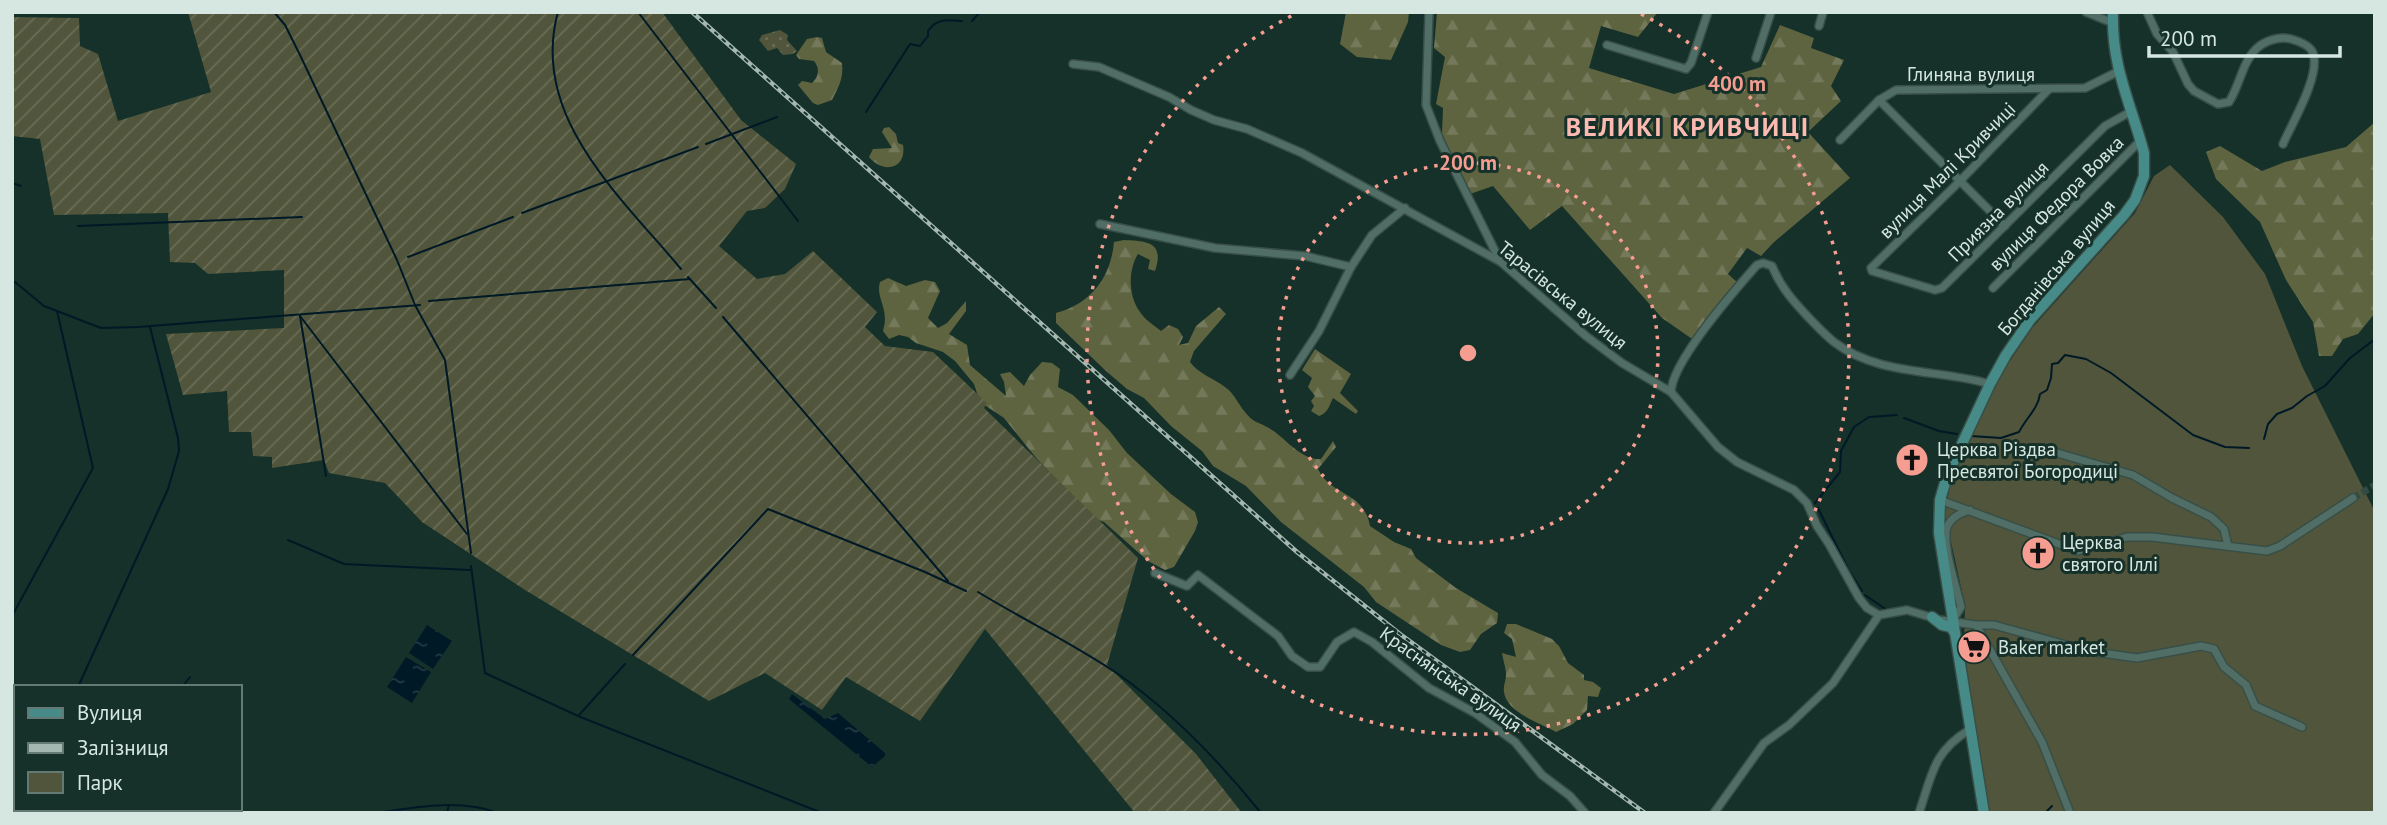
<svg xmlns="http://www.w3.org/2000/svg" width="2387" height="825" font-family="'PT Sans',sans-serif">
  <defs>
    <pattern id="grass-dots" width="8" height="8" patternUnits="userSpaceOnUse" patternTransform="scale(1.75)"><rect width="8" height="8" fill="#51553b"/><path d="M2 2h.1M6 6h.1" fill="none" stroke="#696d57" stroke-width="1.8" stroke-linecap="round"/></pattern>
    <pattern id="forest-firs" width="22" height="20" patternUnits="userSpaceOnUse" patternTransform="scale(1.75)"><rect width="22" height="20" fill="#5e6340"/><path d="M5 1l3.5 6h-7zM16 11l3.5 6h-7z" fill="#74795b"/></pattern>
    <pattern id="garden-furrows" width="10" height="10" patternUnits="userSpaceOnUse" patternTransform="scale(1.75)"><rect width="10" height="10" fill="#51553b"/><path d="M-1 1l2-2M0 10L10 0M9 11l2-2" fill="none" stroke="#696d57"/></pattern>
    <pattern id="water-ripples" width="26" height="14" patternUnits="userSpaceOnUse" patternTransform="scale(1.75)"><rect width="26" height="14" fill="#001926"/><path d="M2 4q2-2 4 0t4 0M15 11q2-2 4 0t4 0" fill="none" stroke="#243a45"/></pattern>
  </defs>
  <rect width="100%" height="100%" fill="#153129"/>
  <polygon fill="url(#grass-dots)" points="780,30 788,35 787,40 797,51 793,54 783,55 777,48 768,51 759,40 762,35"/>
  <g fill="url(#forest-firs)">
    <polygon points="1346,12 1409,12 1408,22 1391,60 1357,57 1340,44"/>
    <polygon points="1437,12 1658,12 1638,37 1601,26 1589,68 1674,94 1761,67 1780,25 1814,38 1811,48 1844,60 1831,86 1841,101 1808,132 1850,178 1773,243 1761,256 1747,248 1728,274 1738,283 1695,341 1662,318 1562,206 1530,230 1493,186 1470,194 1442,134 1443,108 1436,104 1445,57 1434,48"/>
    <path d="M817,37L822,38L826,52L842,63C844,78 838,88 832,100L818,105L813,103L798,85L802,81L812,83C819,77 820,68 814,61L799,59L796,55L807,39Z"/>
    <polygon points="2375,122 2375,313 2358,334 2343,339 2332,356 2319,356 2313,322 2286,280 2260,222 2216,179 2206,152 2220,146 2262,171 2285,162 2346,147"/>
    <path d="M889,127L896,134L898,143L903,145C907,168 884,175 869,157L873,149L892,148L882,132L884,128Z"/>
    <path d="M1124,240C1147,241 1165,242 1155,271L1148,269L1150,260L1138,254C1128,270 1128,296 1140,312C1145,320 1154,325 1161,331L1169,325L1178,329L1183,337L1179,345L1188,343L1196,326L1219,307L1226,314L1194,351L1190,362C1199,374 1213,378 1225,387C1235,394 1238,404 1245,412C1254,423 1256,421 1267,427C1285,436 1299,460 1321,459L1333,441L1336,447L1318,469C1330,496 1364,491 1370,526L1394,542L1411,549L1416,558L1456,588L1498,613L1497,623L1481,634L1470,650L1460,652L1441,645L1376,602L1364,587L1281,522L1246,486L1213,466L1202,451L1171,426L1144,398L1127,389L1106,371L1056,323V313C1091,304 1111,277 1114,242Z"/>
    <path d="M888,278L906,286L925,280L935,282L940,291L928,318L938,328L947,323L966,301V311L949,334L967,345L970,365L1006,396L1004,382L1000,374L1010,372L1024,386L1030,375L1042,362L1052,363L1060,369L1058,387L1073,395L1109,430L1127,453L1171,494L1195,512L1198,522L1195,531L1174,567L1165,570L1148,561L1104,522L1095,519L1037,459L1004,418L980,402L974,384L955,361L943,352L916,343L908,337L899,335L889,339L883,331C890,308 875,298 880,282Z"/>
    <path d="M1315,349L1351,374L1340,393L1358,411L1356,414L1333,398C1329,406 1328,413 1319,416L1311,411L1314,406L1311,401L1315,396L1308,387L1312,378L1302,370Z"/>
    <path d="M1507,624H1516L1552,639L1559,646L1568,663L1584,675V680L1593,682L1601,688L1598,697L1588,696L1587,710L1573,724L1556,732C1541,724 1506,712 1504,692C1503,685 1506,681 1506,675C1506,668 1503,660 1502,653L1516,657L1512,639L1504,633Z"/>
  </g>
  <polygon fill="#51553b" points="2170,165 2223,217 2265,274 2302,366 2375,512 2375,813 1990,813 1978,751 1964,647 1965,605 1945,515 1950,484 1999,377 2033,327 2135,213 2154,176"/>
  <polygon fill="url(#garden-furrows)" points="188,12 662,12 741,120 796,164 785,189 765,208 747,211 719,246 757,279 785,274 813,251 877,312 865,327 885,346 933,352 987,403 984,408 1138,558 1107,665 1196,754 1242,813 1135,813 985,629 920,721 846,677 822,710 765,673 709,701 525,590 422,522 385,483 329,473 324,460 272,468 272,457 253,456 251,432 229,432 227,391 183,395 166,334 284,328 284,270 208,274 195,263 170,262 168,213 54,215 40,139 12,136 12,17 79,18 80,46 98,54 118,121 211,92"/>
  <g fill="url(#water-ripples)">
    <polygon points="427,625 452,641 433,669 409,653"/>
    <polygon points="406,657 431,672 412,703 387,687"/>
    <polygon points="792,694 825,719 838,713 885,753 885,756 872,767 789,699"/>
  </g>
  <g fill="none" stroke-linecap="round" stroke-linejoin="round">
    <g stroke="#001926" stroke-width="2">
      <polyline points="274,12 285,25 300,55 397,260 415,305 445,360 471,553"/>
      <path d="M558,12C529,116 621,197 681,269"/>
      <polyline points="638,12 798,221"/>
      <polyline points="972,21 980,12"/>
      <path d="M866,112L910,44L920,46L928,36V31C937,18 947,20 962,21"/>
      <polyline points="706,144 777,117"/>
      <polyline points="12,183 21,186"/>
      <polyline points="522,213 698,147"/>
      <polyline points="78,226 302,217"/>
      <polyline points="408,257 513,217"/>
      <polyline points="688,277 716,308"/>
      <polyline points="12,282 15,282 44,306 101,328 138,327 420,305"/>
      <polyline points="429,301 690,279"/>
      <polyline points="300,316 467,534"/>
      <polyline points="300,316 326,476"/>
      <polyline points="723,317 948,581"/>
      <polyline points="1904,418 1939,431 1957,434"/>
      <path d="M1971,436L2001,438L2019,432C2026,418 2038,409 2040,394L2047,390L2051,378L2052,364L2058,363L2065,355L2086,359L2111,373L2193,435L2225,447L2249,448"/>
      <polyline points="2264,439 2268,424 2277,414 2292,408 2307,396 2325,386 2350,358 2375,339"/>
      <polyline points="1815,503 1840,472 1841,451 1854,427 1869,417 1897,415"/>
      <polyline points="1818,508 1849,571 1862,591"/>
      <polyline points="288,540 344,564 470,570"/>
      <polyline points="471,566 485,673 578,716 822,813"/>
      <path d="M978,592C1024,620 1074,644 1118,674C1172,712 1220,762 1261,813"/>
      <polyline points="1865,595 1887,610"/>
      <polyline points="12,616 93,468 57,311"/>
      <polyline points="633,655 768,509 925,572 966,591"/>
      <polyline points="78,687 168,489 179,451 178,438 150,327"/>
      <polyline points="182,687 190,677"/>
      <polyline points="12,699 16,702"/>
      <polyline points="579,715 625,664"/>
      <path d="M374,813C416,808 458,798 498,813"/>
      <polyline points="447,813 449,805"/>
      <polyline points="2045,813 2052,806"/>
    </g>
    <polyline stroke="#324c45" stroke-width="7" stroke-dasharray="7 3.5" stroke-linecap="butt" points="2353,498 2375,485"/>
    <defs>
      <g id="minor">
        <polyline points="1429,12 1426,105 1440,141 1500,261"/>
        <polyline points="2086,12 2113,23"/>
        <path d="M2147,12L2157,34L2173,52L2188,84L2194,91L2218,104L2229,102C2240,85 2242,63 2256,49C2264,41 2279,36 2291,39C2298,41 2310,45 2313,53C2321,75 2292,123 2283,144"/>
        <polyline points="1819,26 1823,12"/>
        <polyline points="1607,45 1686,69 1691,63 1708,12"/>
        <polyline points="1756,58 1771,12"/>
        <polyline points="1073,64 1099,67 1169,97 1191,110 1214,120 1247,129 1302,153 1501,262 1586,336 1622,363 1671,392 1718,447 1737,462 1794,490 1807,503 1817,526 1829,544 1859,598 1867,608 1879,615"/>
        <polyline points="2049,89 1959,182 1871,268 1872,271 1935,290 1942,288 2105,126 2130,112"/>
        <polyline points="1879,100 2005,226"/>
        <polyline points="1840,140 1879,100 1896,90 2085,88 2119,71"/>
        <polyline points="1100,224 1215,248 1305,256 1351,267"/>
        <polyline points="1993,288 2141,140"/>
        <polyline points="1290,375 1319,331 1351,267 1372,235 1405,208"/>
        <path d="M1671,392C1672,361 1735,290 1757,265L1763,263L1772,266C1781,288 1794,302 1810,319C1818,327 1825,335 1834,342C1878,376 1939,369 1990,384"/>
        <polyline points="2054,452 2133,475 2172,498 2211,517 2224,529 2228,546"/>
        <polyline points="1940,500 2078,551 2127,537 2152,537 2267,551 2280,546 2353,498"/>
        <polyline points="1155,573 1187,586 1198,575 1278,636 1292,656 1308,667 1320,667 1337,642 1354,632 1372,642 1429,688 1475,713 1515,742 1542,775 1570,796 1585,813"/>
        <polyline points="1879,615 1907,610 1940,620 1976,625 2042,742 2070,813"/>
        <path d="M1953,620L1961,607C1957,589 1940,540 1948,525C1953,516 1961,513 1970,510"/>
        <polyline points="1976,625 1994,625 2088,651 2137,658 2201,646 2214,649 2224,667 2246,685 2255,706 2302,727"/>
        <polyline points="1714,813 1764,743 1789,725 1833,683 1879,615"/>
        <path d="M1919,813C1932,775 1933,752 1969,730"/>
      </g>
      <g id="secondary">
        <polyline points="1932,617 1942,625 1951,627 1955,633"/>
        <path d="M1984,813L1939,533L1940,500L1947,476L1990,384L2006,355L2030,320L2124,215L2135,200L2144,176V153C2131,104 2111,66 2113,12"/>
      </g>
    </defs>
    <use href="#minor" stroke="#384f48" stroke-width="10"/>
    <use href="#secondary" stroke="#384f48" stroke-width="13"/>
    <use href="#minor" stroke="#506e65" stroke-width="7"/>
    <use href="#secondary" stroke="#478b88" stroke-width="10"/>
    <defs>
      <polyline id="rail" points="692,12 1297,552 1400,634 1645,813"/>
    </defs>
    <use href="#rail" stroke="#a4b8b1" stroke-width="4.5"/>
    <use href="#rail" stroke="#153129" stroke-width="2" stroke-dasharray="5" stroke-linecap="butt"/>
  </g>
  <g fill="none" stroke="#f59d90" stroke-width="3.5" stroke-dasharray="3.5 7">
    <circle cx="1468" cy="353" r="190"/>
    <path d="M1641 14A381 381 0 1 1 1295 14"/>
  </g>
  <defs>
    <symbol id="church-disc" viewBox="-11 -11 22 22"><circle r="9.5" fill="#f59d90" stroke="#153129"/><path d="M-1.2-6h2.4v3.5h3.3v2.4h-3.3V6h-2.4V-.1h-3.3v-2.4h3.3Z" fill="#111"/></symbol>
    <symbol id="supermarket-disc" viewBox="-11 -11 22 22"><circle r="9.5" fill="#f59d90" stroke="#153129"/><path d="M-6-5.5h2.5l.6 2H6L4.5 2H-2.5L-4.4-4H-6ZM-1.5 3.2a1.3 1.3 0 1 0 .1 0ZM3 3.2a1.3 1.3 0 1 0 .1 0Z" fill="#111"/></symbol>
  </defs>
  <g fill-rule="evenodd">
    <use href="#church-disc" x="1893" y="441" width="38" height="38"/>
    <use href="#church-disc" x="2019" y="534" width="38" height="38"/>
    <use href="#supermarket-disc" x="1955" y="628" width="38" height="38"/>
  </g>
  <g text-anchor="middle" stroke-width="6" stroke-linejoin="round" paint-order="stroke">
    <g font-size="19" fill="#d6e7e1" stroke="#153129">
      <text x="1971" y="81">Глиняна вулиця</text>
      <text transform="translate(1947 170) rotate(-45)" y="7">вулиця Малі Кривчиці</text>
      <text transform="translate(2056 203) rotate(-45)" y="7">вулиця Федора Вовка</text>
      <text transform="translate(1998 211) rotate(-45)" y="7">Приязна вулиця</text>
      <text transform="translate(2056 267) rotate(-50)" y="7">Богданівська вулиця</text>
      <text transform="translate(1563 295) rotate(39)" y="7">Тарасівська вулиця</text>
      <text transform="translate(1451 679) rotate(35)" y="7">Краснянська вулиця</text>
    </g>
    <g font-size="19" fill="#d6e7e1" stroke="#153129" text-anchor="start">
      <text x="1937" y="456">Церква Різдва<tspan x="1937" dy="22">Пресвятої Богородиці</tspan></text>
      <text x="2062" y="549">Церква<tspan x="2062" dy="22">святого Іллі</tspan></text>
      <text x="1998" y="654">Baker market</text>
    </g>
    <g font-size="26" font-weight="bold" letter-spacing="2" fill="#fdbab0" stroke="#153129">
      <text x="1688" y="136">ВЕЛИКІ КРИВЧИЦІ</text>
    </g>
  </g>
  <circle cx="1468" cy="353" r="10" fill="#f59d90" stroke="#153129" stroke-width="3.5"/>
  <g font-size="21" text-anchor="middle" font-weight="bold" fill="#f59d90" stroke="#153129" stroke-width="6" stroke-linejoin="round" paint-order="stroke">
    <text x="1737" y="91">400 m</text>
    <text x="1468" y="170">200 m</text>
  </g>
  <rect width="2387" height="825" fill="none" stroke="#d6e7e1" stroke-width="28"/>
  <rect x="14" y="685" width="228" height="126" fill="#153129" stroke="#627a73" stroke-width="2"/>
  <rect x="28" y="708" width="35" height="10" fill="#478b88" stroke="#627a73" stroke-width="2"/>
  <text x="77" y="720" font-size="21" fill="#d6e7e1">Вулиця</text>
  <rect x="28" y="743" width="35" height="10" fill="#a4b8b1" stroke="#627a73" stroke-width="2"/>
  <text x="77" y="755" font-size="21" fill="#d6e7e1">Залізниця</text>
  <rect x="28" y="772" width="35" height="21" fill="#51553b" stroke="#627a73" stroke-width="2"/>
  <text x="77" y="790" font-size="21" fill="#d6e7e1">Парк</text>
  <path d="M2149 46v10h191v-10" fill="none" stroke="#d6e7e1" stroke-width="3.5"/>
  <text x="2160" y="46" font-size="21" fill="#d6e7e1" stroke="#153129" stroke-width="5" paint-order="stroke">200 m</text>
</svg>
